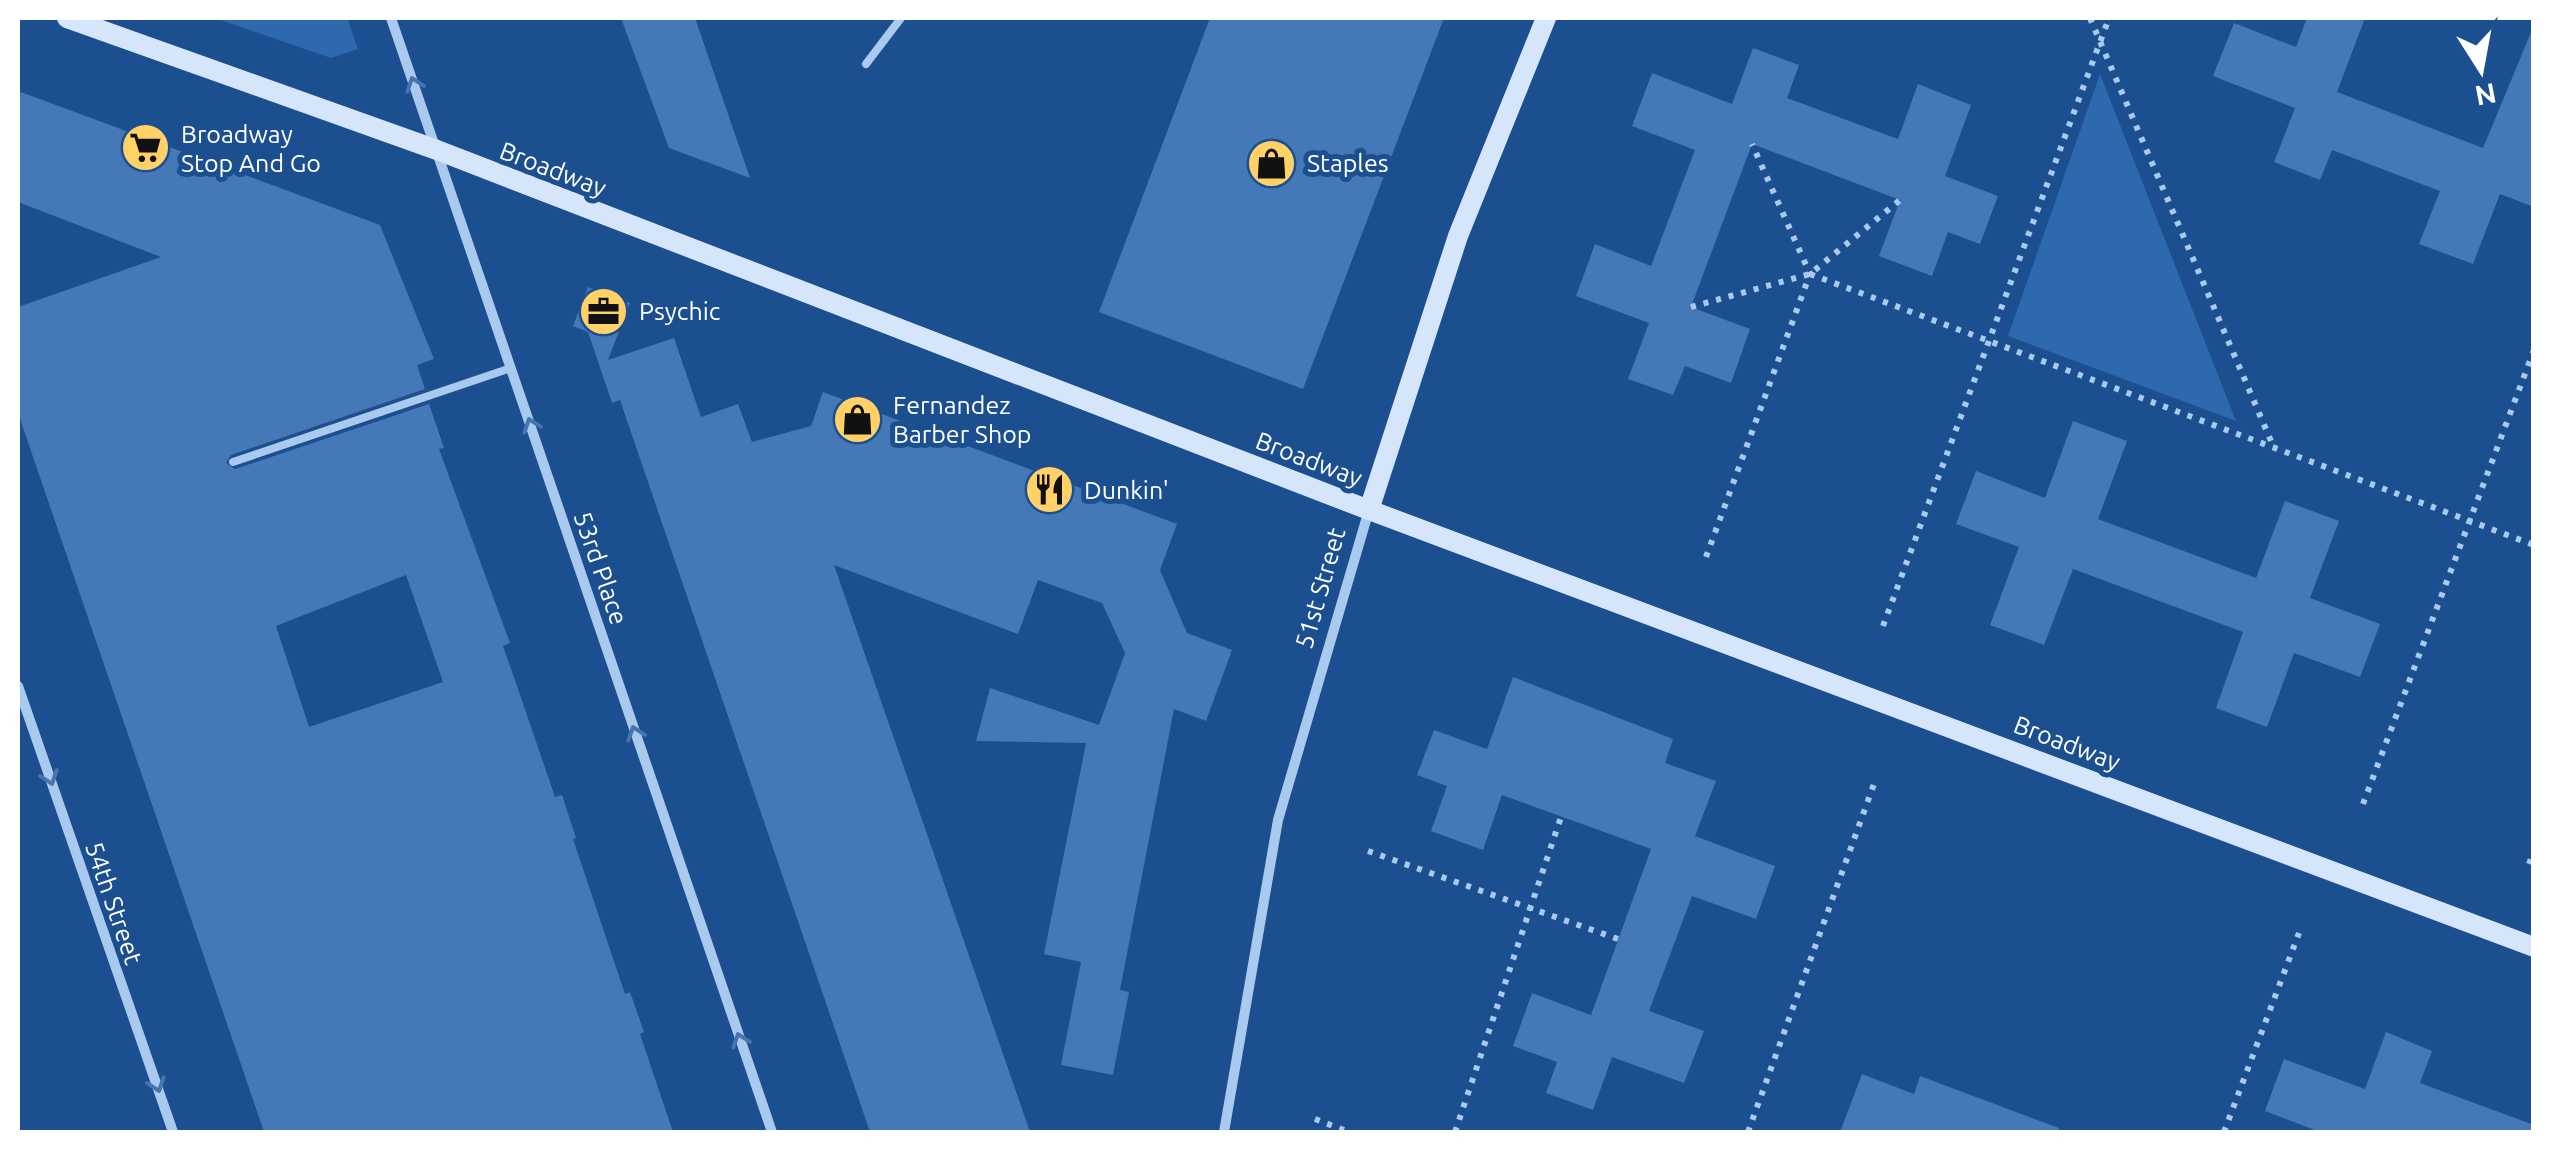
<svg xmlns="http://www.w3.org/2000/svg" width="2551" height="1150" font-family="Ubuntu,sans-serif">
  <rect width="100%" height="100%" fill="#1b4f8f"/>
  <g fill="#2e69ad">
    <polygon points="215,18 347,18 358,49 331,58"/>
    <polygon points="2100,74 2236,421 2008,336"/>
  </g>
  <g fill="#4478b7" fill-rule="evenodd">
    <polygon points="621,18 695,18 750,178 669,148"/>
    <polygon points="1210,18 1444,18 1303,389 1099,312"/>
    <polygon points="2307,18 2365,18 2337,92 2483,148 2534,25 2534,207 2500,194 2473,264 2419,244 2440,191 2332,150 2320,180 2274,162 2295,108 2213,76 2234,23 2296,47"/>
    <polygon points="1753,48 1799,65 1787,98 1898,139 1918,84 1971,105 1945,176 1998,196 1980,244 1948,232 1932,276 1879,256 1900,200 1752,144 1691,307 1750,329 1731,383 1685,366 1673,395 1628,379 1649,323 1576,296 1595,244 1651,266 1695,150 1632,126 1652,73 1732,104"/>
    <path d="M18,91L380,225L434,359L417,365L425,389L231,455L226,463L235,469L429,404L444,448L439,449L510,643L503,646L516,683L555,797L562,795L576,838L573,839L625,994L630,992L644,1032L640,1034L673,1132H264L18,413V307L161,257L18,202ZM406,575L443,682L309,727L276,626Z"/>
    <polygon points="588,287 630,303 608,360 674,338 701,417 738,404 752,442 811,426 823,392 1177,524 1160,570 1187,633 1232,650 1206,721 1174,709 1120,990 1129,992 1113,1075 1061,1065 1081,962 1044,954 1086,743 976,741 990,688 1099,725 1125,653 1102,603 1038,580 1018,634 834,565 1030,1132 870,1132 620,400 612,403 588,332 573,326"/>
    <polygon points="2073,421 2127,441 2098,519 2256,578 2285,501 2339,521 2310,598 2380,624 2360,677 2294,653 2267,727 2216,708 2243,632 2073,569 2044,645 1990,625 2019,547 1956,524 1976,471 2045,498"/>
    <polygon points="1513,677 1673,739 1665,763 1716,781 1695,836 1775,866 1756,919 1692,896 1649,1011 1704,1031 1684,1083 1612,1057 1593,1110 1546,1093 1557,1062 1513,1046 1532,993 1591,1015 1651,849 1502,795 1483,850 1431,831 1447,786 1417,775 1434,730 1487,749"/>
    <polygon points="2386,1032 2432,1051 2420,1083 2534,1125 2534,1132 2320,1132 2265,1111 2284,1059 2365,1089"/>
    <polygon points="1862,1074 1914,1094 1920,1076 2059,1128 2059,1132 1840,1132"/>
  </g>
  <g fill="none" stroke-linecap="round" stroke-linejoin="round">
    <g stroke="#a9c9ee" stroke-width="6" stroke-dasharray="5 8" stroke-linecap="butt">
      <polyline points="2090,18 2274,448"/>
      <polyline points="1810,274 2534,545"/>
      <polyline points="1691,307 1810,274 1900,200"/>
      <polyline points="1706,557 1810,274 1752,144"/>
      <polyline points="1883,626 2109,18"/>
      <polyline points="2363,804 2534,350"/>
      <polyline points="1368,851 1618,939"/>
      <polyline points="2529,864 2534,851"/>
      <polyline points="1315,1119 1349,1132"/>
      <polyline points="1455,1132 1561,817"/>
      <polyline points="1748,1132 1874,784"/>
      <polyline points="2224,1132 2299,933"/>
    </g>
    <g stroke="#a9c9ee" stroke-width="8">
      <polyline points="866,64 901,18"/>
      <polyline points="233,462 511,368"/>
    </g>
    <g stroke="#a9c9ee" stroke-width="10">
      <polyline points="391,18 772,1132"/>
      <polyline points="18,686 173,1132"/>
      <polyline points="1224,1132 1278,820 1369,510"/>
    </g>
    <g stroke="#d6e6fa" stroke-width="20">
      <polyline points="67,18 437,150 1369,510 2534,947"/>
      <polyline points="1369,510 1458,236 1546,18"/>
    </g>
  </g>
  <defs><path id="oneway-chevron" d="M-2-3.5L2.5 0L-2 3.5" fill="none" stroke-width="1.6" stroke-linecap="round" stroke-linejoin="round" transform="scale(2.5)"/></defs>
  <g stroke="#4674ac">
    <use href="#oneway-chevron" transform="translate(414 84) rotate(-109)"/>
    <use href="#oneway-chevron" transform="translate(531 425) rotate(-109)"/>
    <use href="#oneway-chevron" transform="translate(635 733) rotate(-109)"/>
    <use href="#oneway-chevron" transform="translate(50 778) rotate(71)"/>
    <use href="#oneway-chevron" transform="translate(740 1040) rotate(-109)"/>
    <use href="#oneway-chevron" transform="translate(157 1085) rotate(71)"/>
  </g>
  <defs>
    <symbol id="supermarket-disc" viewBox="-11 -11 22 22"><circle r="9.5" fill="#ffd166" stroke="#1b4f8f"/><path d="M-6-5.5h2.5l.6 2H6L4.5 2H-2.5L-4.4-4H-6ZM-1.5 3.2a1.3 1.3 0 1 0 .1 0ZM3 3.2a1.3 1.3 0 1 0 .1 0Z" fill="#111"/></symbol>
    <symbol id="shop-disc" viewBox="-11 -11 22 22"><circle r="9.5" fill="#ffd166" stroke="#1b4f8f"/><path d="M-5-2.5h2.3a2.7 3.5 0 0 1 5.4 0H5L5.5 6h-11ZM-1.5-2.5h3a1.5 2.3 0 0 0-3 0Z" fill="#111"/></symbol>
    <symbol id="office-disc" viewBox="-11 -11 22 22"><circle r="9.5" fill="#ffd166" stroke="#1b4f8f"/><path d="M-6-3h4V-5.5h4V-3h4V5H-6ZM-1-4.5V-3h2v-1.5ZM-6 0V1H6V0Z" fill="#111"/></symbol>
    <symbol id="restaurant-disc" viewBox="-11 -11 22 22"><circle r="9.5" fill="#ffd166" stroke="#1b4f8f"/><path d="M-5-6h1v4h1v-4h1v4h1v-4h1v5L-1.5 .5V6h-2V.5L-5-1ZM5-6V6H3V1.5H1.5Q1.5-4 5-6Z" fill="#111"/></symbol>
  </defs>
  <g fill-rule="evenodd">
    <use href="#supermarket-disc" x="118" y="120" width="55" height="55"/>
    <use href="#shop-disc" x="1244" y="136" width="55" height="55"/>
    <use href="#office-disc" x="576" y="284" width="55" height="55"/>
    <use href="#shop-disc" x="830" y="392" width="55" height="55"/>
    <use href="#restaurant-disc" x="1022" y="462" width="55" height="55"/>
  </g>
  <g text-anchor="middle" stroke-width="10" stroke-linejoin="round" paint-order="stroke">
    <g font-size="25" fill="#fff" stroke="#1b4f8f" text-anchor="start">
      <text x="181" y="143">Broadway<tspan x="181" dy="29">Stop And Go</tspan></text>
      <text x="1307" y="172">Staples</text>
      <text x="639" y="320">Psychic</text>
      <text x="893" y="414">Fernandez<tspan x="893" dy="29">Barber Shop</tspan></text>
      <text x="1084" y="499">Dunkin'</text>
    </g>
    <g font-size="25" fill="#fff" stroke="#1b4f8f">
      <text transform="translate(553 169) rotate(21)" y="9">Broadway</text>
      <text transform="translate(1309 459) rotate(21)" y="9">Broadway</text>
      <text transform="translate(601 568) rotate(71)" y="9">53rd Place</text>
      <text transform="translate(1320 588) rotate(-74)" y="9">51st Street</text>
      <text transform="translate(2067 743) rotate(21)" y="9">Broadway</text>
      <text transform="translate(114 903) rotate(71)" y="9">54th Street</text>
    </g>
  </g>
  <rect width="2551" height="1150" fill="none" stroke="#ffffff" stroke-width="40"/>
  <g transform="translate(2481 70) rotate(169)" stroke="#1b4f8f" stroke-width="8" paint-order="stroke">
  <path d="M0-8L18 38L0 25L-18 38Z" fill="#ffffff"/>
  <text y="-15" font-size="28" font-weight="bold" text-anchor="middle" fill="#ffffff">N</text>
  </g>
</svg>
